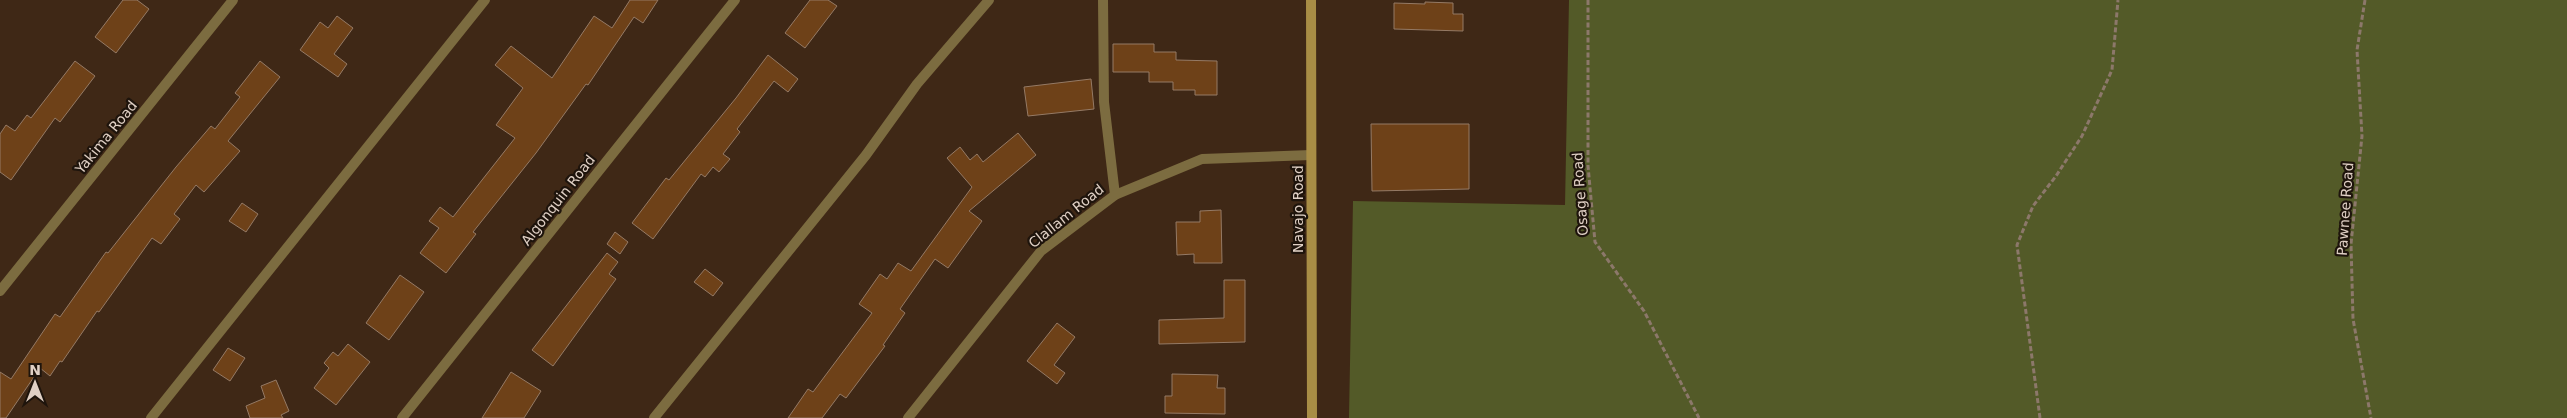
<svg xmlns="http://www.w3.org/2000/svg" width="2567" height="418" font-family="'DejaVu Sans',sans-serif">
  <rect width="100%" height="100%" fill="#3f2816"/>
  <polygon fill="#535a28" points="1569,0 2567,0 2567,418 1349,418 1353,201 1565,205"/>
  <g fill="#6e4118" stroke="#957a65">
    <polygon points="123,0 137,0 149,9 116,53 95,37"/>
    <polygon points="630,0 658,0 643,23 634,17 588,85 586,84 536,153 473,232 476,234 446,273 420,253 439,228 429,221 440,207 453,217 515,138 496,125 523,88 495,65 511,46 552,78 594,16 612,28"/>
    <polygon points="810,0 828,0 837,6 805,48 785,33"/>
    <polygon points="1425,2 1453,3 1453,14 1463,14 1463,31 1394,29 1394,3 1425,4"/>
    <polygon points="337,16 353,28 334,54 347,64 338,77 300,50 320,22 328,28"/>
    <polygon points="1113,44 1154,44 1154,52 1176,52 1176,60 1217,61 1217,95 1195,95 1195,90 1173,90 1173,82 1149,82 1149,72 1113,72"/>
    <polygon points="768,55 798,79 788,92 774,81 737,129 740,132 723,154 730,159 719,172 713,167 705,177 701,174 653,239 632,223 666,178 669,180 736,98"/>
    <polygon points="75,61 95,76 60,122 55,118 11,180 0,172 0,134 6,125 15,131 27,115 31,118"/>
    <polygon points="260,61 280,77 228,141 240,151 204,192 196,185 174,214 180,219 161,244 152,238 99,312 97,311 62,362 60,361 50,376 40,368 6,418 0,418 0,372 11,379 55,314 60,317 106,252 108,253 176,167 211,126 215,129 240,97 235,93"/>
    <polygon points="1091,79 1094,109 1028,116 1024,87"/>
    <polygon points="1371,124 1469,124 1469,189 1372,191"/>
    <polygon points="1018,133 1036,155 969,211 982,221 948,268 935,259 900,309 905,313 883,345 885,346 846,398 840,394 822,418 788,418 808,389 813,392 872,313 859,304 880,274 887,279 898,263 911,271 972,187 947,158 960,147 970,160 977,154 983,162"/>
    <polygon points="242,203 258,214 246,232 229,221"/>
    <polygon points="1221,210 1222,263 1194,263 1194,254 1177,255 1176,222 1200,222 1200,211"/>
    <polygon points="615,232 628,242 620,254 607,244"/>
    <polygon points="607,253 618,262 609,274 616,279 553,366 532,350"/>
    <polygon points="705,269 723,283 713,296 694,282"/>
    <polygon points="400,275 424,292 389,340 366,323"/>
    <polygon points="1224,280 1245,280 1245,342 1159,344 1159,320 1224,318"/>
    <polygon points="1057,323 1075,337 1054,365 1065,373 1057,384 1027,361"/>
    <polygon points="348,344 370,362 336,405 314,388 329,368 324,363 333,352 338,356"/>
    <polygon points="228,348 245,358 230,381 213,370"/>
    <polygon points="511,372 541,391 524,418 482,418"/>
    <polygon points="1172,374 1218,375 1217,388 1225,388 1225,414 1165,413 1165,396 1172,396"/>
    <polygon points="276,380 289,411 281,415 283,418 250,418 246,406 265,398 261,386"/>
  </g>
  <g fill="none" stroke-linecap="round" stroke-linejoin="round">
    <g stroke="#8c786a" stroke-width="3" stroke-dasharray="5 2.5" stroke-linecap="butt">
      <polyline points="1588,0 1588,166 1595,242 1644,311 1699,418"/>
      <polyline points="2365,0 2357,50 2362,136 2351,244 2353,319 2371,418"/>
      <polyline points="2040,418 2017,245 2033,206 2056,176 2082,136 2112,70 2118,0"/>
    </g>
    <g stroke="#7c6c40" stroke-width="10">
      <polyline points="1103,0 1104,102 1115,195"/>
      <polyline points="151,418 485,0"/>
      <polyline points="654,418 866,155 917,84 989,0"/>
    </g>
    <g stroke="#7c6c40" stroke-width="10">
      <polyline points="0,291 233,0"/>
      <polyline points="402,418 735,0"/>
      <polyline points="908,418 1041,251 1115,195 1202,159 1311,155"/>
    </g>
    <polyline stroke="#a88d45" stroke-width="10" points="1311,0 1312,418"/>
  </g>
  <g text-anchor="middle" stroke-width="4.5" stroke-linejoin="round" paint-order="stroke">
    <g font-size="14" fill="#e0d0c5" stroke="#1e140c">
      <text transform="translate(106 137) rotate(-51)" y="5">Yakima Road</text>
      <text transform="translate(1580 194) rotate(-94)" y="5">Osage Road</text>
      <text transform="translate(558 200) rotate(-52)" y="5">Algonquin Road</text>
      <text transform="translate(1298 209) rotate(-90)" y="5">Navajo Road</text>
      <text transform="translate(2345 209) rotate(-86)" y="5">Pawnee Road</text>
      <text transform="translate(1066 216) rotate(-39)" y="5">Clallam Road</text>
    </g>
  </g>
  <g transform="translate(35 383)" stroke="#1e140c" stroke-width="4" paint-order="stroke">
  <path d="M0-4L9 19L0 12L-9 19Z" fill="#e0d0c5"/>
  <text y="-8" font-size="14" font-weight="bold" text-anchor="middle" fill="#e0d0c5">N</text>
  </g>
</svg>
